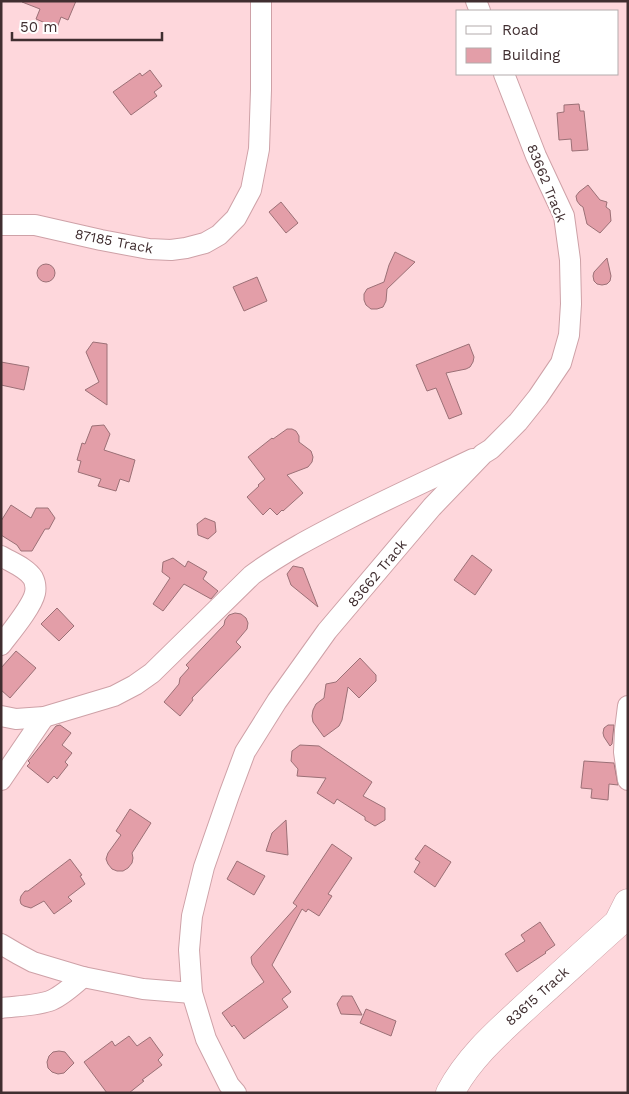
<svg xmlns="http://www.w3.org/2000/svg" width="629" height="1094" font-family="'Work Sans',sans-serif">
  <rect width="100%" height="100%" fill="#fed7dc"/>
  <g fill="#e39ea8" stroke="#9b7076">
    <polygon points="22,1 76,1 68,20 61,17 57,28 36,19 40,9 22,2"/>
    <polygon points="150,70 162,86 154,92 157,96 131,115 113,92 140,73 142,76"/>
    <polygon points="579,104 580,111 584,111 588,150 572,151 571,139 559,140 557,113 564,112 564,105"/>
    <polygon points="588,185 600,200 607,202 606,207 610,210 611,221 600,233 587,224 583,207 580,205 577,201 576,196 579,192"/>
    <polygon points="281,202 298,223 286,233 269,212"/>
    <polygon points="395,252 415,262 387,289 386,301 383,307 377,309 371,309 366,305 364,300 364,294 367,289 384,282 389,265"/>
    <polygon points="607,258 611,276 610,281 607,284 602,285 597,284 594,281 593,276 594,272"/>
    <circle cx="46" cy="273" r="9"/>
    <polygon points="257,277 267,301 244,311 233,287"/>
    <polygon points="93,342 107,344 107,405 85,390 99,382 86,352"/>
    <polygon points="469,344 474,357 473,362 470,367 466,369 446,373 462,414 449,419 436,388 427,391 416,365"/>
    <polygon points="1,362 29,367 24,390 1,385"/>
    <polygon points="104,425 110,434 104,450 135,460 129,482 120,479 116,491 98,486 101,479 78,472 81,461 77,460 82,443 85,444 92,426"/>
    <polygon points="287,429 292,429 296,431 299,436 299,442 311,451 313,457 312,462 308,467 287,475 303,493 283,511 282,510 277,515 270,508 263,515 247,497 259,486 258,485 265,479 248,457 272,438 273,439"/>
    <polygon points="11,505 31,518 36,508 48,508 55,518 49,529 45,529 32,551 21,551 17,545 1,535 1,521"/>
    <polygon points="205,518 215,522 216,532 208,539 198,535 197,524"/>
    <polygon points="472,555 492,570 475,595 454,580"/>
    <polygon points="173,558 185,567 188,561 207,572 203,579 218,591 211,599 184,584 163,611 153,604 170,578 162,572 163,562"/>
    <polygon points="293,566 303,568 318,607 291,585 287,574"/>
    <polygon points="57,608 74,626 59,641 41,624"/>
    <polygon points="235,613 241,614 246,618 248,623 247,629 236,642 241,647 192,698 193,700 180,716 164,702 179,684 180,678 189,668 186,665 224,625 225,620 229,615"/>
    <polygon points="16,651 36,668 10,698 1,690 1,668"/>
    <polygon points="360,658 376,675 376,681 359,698 348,687 342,720 339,726 324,737 313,722 312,716 313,710 316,704 324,698 326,684 336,682"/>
    <polygon points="60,725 71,733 62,745 72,753 65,762 68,765 57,779 54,776 48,783 27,766 30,763 28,761 30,759 56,726"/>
    <polygon points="608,725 614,725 612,744 610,746 604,737 603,733 604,728"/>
    <polygon points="300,745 319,746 372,782 363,796 385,808 385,820 375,826 365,820 365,817 337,799 334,804 317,793 326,778 297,776 298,769 291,761 292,751"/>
    <polygon points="584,761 614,763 618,785 609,784 608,800 591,798 592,789 581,788"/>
    <polygon points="130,809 151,823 132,853 133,858 132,863 128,868 123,871 117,871 112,869 108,864 106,859 108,853 121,835 116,831"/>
    <polygon points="286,820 288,855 266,851 272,833"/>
    <polygon points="332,844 352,858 328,894 332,896 319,916 308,909 306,912 302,909 272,965 291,992 282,999 288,1007 244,1039 234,1025 232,1027 222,1013 264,982 252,964 251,957 297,906 293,903"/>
    <polygon points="425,845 451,862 435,887 414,872 420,862 415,859"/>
    <polygon points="70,859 82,875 80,876 85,884 68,897 72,901 54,914 44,901 31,908 24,906 21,904 20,900 21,896 25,891 28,891"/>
    <polygon points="237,861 265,876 254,895 227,879"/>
    <polygon points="540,922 555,945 545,952 546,953 517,972 505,954 525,941 521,935"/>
    <polygon points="342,996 352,996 362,1015 341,1014 337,1004"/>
    <polygon points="366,1009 396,1021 391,1036 360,1023"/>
    <polygon points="129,1036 137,1046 150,1037 163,1055 158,1060 162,1065 142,1080 144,1081 129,1093 107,1093 84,1062 112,1041 115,1046"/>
    <polygon points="59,1051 65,1052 74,1063 64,1073 58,1074 52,1072 48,1068 47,1062 49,1056 53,1052"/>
  </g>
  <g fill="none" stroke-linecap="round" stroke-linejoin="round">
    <defs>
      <g id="street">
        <polyline points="476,1 480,11"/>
        <polyline points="1,225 35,225 101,240 149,249 171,250 186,248 205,243 219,235 236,218 251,190 259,149 261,90 261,1"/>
        <path d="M1,556C11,562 27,568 33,578C35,582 36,588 35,593C32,607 10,633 1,645"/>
        <polyline points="628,706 625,730 624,752 628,780"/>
        <path d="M1,716L16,719L44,717L114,696L135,685L152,673L252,575C282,553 315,536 348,519C389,498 431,479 473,459"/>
        <polyline points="1,780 44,717"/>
        <polyline points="1,944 18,954 33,962 83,977 143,989 192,993"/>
        <path d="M1,1008C16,1006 38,1006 52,1000C63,995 74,985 83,977"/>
        <polyline points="236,1093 229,1085 206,1039 192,993 189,950 192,916 204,867 229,795 245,752 277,701 327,631 432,507 483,454 491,449 518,422 538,397 561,363 569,335 571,304 570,260 564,216 536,156 504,74"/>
      </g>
      <path id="secondary" d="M450,1093C470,1055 503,1028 533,1000C562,974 590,948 618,923L628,903"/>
    </defs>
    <use href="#street" stroke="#cea1a7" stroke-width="22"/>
    <use href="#secondary" stroke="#cea1a7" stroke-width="29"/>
    <use href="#street" stroke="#fff" stroke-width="20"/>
    <use href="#secondary" stroke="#fff" stroke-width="28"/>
  </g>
  <g text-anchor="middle" stroke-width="4.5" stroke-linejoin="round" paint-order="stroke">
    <g font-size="14" fill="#402e30" stroke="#fff">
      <text transform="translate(547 183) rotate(68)" y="5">83662 Track</text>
      <text transform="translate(114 241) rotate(11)" y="5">87185 Track</text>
      <text transform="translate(377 573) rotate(-50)" y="5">83662 Track</text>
      <text transform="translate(537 996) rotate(-42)" y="5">83615 Track</text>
    </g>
  </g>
  <rect width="629" height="1094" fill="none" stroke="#402e30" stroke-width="5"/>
  <rect x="456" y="10" width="162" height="65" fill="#ffffff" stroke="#b3abac"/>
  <rect x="466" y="26" width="25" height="8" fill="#ffffff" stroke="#b3abac"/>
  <text x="502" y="35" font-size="15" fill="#402e30">Road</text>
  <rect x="466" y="48" width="25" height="15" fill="#e39ea8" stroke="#b3abac"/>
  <text x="502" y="60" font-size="15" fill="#402e30">Building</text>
  <path d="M12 32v8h150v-8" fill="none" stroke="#402e30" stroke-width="2.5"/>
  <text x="20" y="32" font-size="15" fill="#402e30" stroke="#ffffff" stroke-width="4" paint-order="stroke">50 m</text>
</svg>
